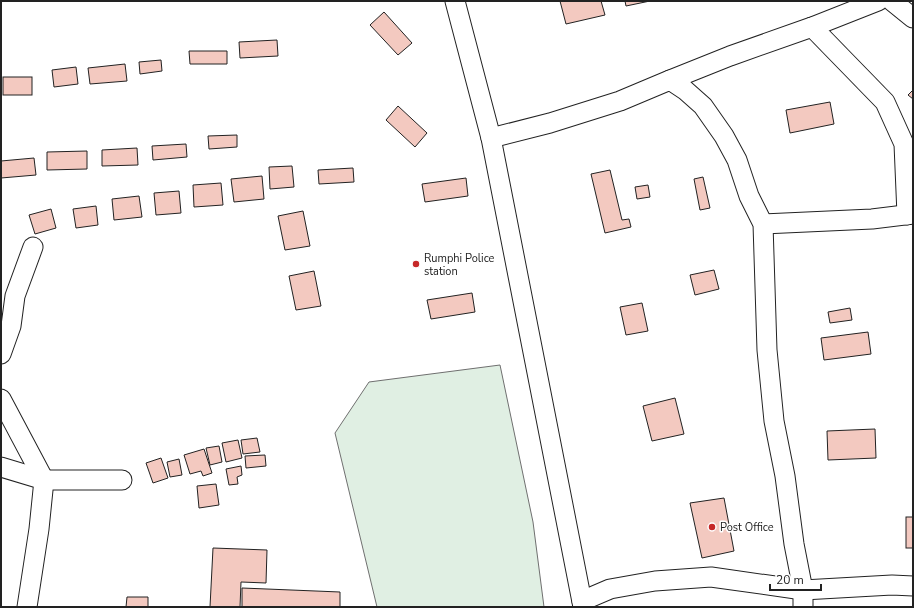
<svg xmlns="http://www.w3.org/2000/svg" width="914" height="608" font-family="'Nunito Sans',sans-serif">
  <rect width="100%" height="100%" fill="#fff"/>
  <polygon fill="#e0efe3" stroke="#6f6f6f" points="500,365 533,522 544,607 377,607 335,433 369,382"/>
  <g fill="#f3c9c0" stroke="#222">
    <polygon points="560,1 601,1 605,15 566,24"/>
    <polygon points="625,1 650,1 626,6"/>
    <polygon points="384,12 412,43 398,55 370,25"/>
    <polygon points="277,40 278,56 240,58 239,42"/>
    <polygon points="189,51 227,51 227,64 190,64"/>
    <polygon points="161,60 162,71 140,74 139,62"/>
    <polygon points="125,64 127,81 90,84 88,68"/>
    <polygon points="76,67 78,84 54,87 52,70"/>
    <rect x="3" y="77" width="29" height="18"/>
    <polygon points="913,90 913,99 908,95"/>
    <polygon points="830,102 834,124 790,133 786,110"/>
    <polygon points="398,106 427,133 415,147 386,120"/>
    <polygon points="237,135 237,147 209,149 208,136"/>
    <polygon points="186,144 187,157 153,160 152,146"/>
    <polygon points="137,148 138,165 102,166 102,150"/>
    <polygon points="87,151 87,169 47,170 47,152"/>
    <polygon points="34,158 36,175 1,178 1,161"/>
    <polygon points="292,166 294,187 270,189 269,167"/>
    <polygon points="353,168 354,182 319,184 318,170"/>
    <polygon points="610,170 622,220 629,219 631,227 605,233 591,174"/>
    <polygon points="262,176 264,199 234,202 231,179"/>
    <polygon points="703,177 710,208 700,210 694,179"/>
    <polygon points="466,178 468,196 425,202 422,184"/>
    <polygon points="221,183 223,205 194,207 193,185"/>
    <polygon points="648,185 650,197 637,199 635,187"/>
    <polygon points="179,191 181,213 156,215 154,193"/>
    <polygon points="139,196 142,217 114,220 112,199"/>
    <polygon points="96,206 98,225 76,228 73,209"/>
    <polygon points="51,209 56,228 35,234 29,215"/>
    <polygon points="303,211 310,246 285,250 278,216"/>
    <polygon points="714,270 719,289 695,295 690,275"/>
    <polygon points="314,271 321,306 296,310 289,276"/>
    <polygon points="472,293 475,312 431,319 427,300"/>
    <polygon points="642,303 648,331 626,335 620,307"/>
    <polygon points="850,308 852,320 830,323 828,312"/>
    <polygon points="868,332 871,354 824,360 821,338"/>
    <polygon points="675,398 684,434 652,441 643,406"/>
    <polygon points="875,429 876,458 828,460 827,431"/>
    <polygon points="257,438 260,452 243,454 241,440"/>
    <polygon points="238,440 242,458 226,462 222,443"/>
    <polygon points="219,446 222,462 210,465 206,448"/>
    <polygon points="204,449 212,473 203,476 201,471 190,474 184,455"/>
    <polygon points="265,455 266,466 246,468 245,456"/>
    <polygon points="161,458 168,478 153,483 146,463"/>
    <polygon points="179,459 182,475 170,477 167,462"/>
    <polygon points="241,466 242,475 237,477 238,484 229,485 226,469"/>
    <polygon points="216,484 219,505 199,508 197,486"/>
    <polygon points="724,498 734,551 702,558 690,503"/>
    <rect x="906" y="517" width="7" height="31"/>
    <polygon points="213,548 267,550 266,583 241,582 240,607 210,607"/>
    <polygon points="242,588 340,592 340,607 242,607"/>
    <polygon points="127,597 148,597 148,607 126,607"/>
  </g>
  <g fill="none" stroke-linecap="round" stroke-linejoin="round">
    <defs>
      <g id="minor">
        <polyline points="455,1 491,138 583,607"/>
        <polyline points="892,1 913,18"/>
        <polyline points="812,27 885,102 904,144 907,215"/>
        <polyline points="670,80 730,56 812,27 878,1"/>
        <polyline points="491,138 550,123 620,101 670,80 685,90 703,106 724,136 737,160 749,196 763,224 767,350 774,421 785,476 794,544 803,590 803,607"/>
        <polyline points="763,224 872,219 913,214"/>
        <polyline points="1,354 11,326 15,296 33,247"/>
        <polyline points="1,399 44,480 39,529 27,607"/>
        <polyline points="1,467 44,480 122,480"/>
        <polyline points="582,601 610,589 655,581 711,577 803,590 892,585 913,586"/>
      </g>
    </defs>
    <use href="#minor" stroke="#222" stroke-width="21"/>
    <use href="#minor" stroke="#fff" stroke-width="19"/>
  </g>
  <g fill="#c62828" stroke="#fff" stroke-width="1.5">
    <circle cx="416" cy="264" r="4"/>
    <circle cx="712" cy="527" r="4"/>
  </g>
  <g text-anchor="middle" stroke-width="3" stroke-linejoin="round" paint-order="stroke">
    <g font-size="11" fill="#222" stroke="#fff" text-anchor="start">
      <text x="424" y="262">Rumphi Police<tspan x="424" dy="13">station</tspan></text>
      <text x="720" y="531">Post Office</text>
    </g>
  </g>
  <rect width="914" height="608" fill="none" stroke="#222222" stroke-width="4"/>
  <path d="M770 584v6h51v-6" fill="none" stroke="#222222" stroke-width="2"/>
  <text x="776" y="584" font-size="12" fill="#222222" stroke="#ffffff" stroke-width="3" paint-order="stroke">20 m</text>
</svg>
